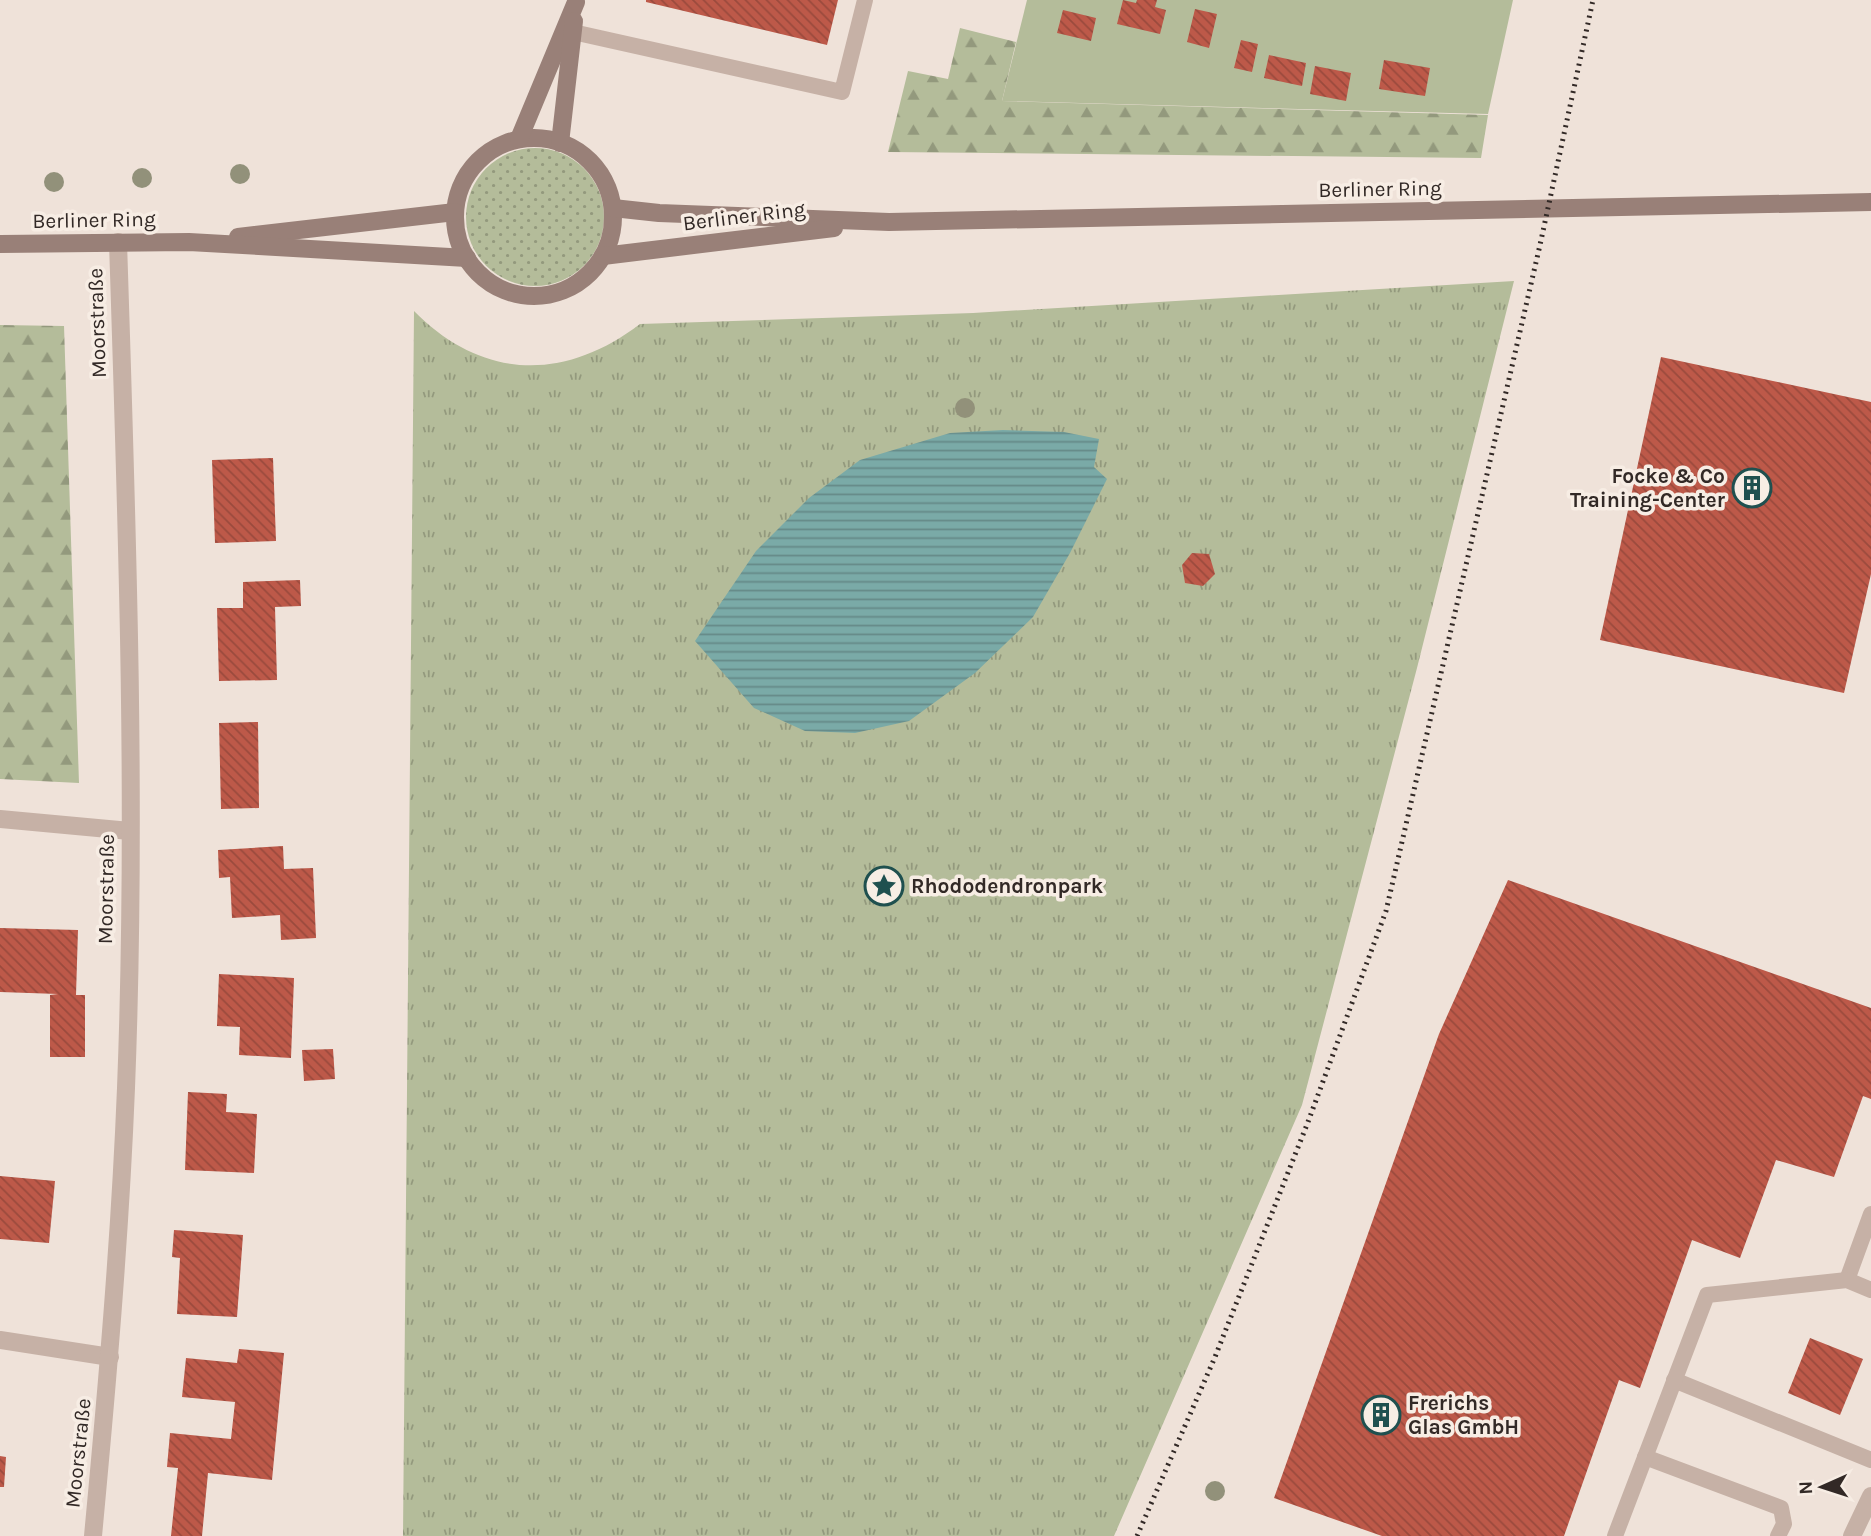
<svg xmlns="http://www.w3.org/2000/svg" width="1871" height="1536" font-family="Karla,sans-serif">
  <defs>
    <pattern id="grass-dots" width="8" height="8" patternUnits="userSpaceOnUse" patternTransform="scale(1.75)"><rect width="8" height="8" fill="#b4bc9a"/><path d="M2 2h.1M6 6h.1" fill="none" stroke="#93997d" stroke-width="1.8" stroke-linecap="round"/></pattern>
    <pattern id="forest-firs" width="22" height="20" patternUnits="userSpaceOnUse" patternTransform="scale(1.75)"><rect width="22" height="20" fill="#b4bc9a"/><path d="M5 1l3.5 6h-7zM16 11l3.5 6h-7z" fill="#93997d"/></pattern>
    <pattern id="park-tufts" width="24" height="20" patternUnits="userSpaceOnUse" patternTransform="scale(1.75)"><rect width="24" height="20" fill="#b4bc9a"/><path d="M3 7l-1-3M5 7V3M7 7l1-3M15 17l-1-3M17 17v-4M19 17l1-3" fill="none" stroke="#93997d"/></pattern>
    <pattern id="water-rules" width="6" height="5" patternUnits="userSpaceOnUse" patternTransform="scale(1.75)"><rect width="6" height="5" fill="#7aaaa7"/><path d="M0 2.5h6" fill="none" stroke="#658a88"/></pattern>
    <pattern id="building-back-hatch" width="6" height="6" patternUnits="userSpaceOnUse" patternTransform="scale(1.75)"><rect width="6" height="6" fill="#bd5949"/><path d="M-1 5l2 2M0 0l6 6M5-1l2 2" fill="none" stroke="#9a4a3d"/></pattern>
  </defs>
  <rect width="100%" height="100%" fill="#efe2d9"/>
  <circle fill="url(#grass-dots)" cx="535" cy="217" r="69"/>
  <g fill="url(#forest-firs)">
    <polygon points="960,28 1016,42 1002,101 1488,115 1481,158 888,152 908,71 948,79"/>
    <polygon points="0,325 64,326 79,783 0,779"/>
  </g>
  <path fill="url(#park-tufts)" d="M1514,281L1417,668L1302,1105L1114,1536H403L414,311C482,380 564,382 640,324L973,313Z"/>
  <polygon fill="#b4bc9a" points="1027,0 1513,0 1488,114 1002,101"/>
  <polygon fill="url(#water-rules)" points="1003,430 1064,432 1099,439 1094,467 1107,479 1070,553 1033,617 975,673 909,721 855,733 805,731 754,708 695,641 756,551 809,498 860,460 950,433"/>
  <g fill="url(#building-back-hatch)">
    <polygon points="646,0 838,0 827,45 646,2"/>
    <polygon points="1123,0 1136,3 1137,0 1157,0 1155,7 1166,10 1160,34 1117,24"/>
    <polygon points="1195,9 1217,14 1209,48 1187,42"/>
    <polygon points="1063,10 1096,18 1091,41 1057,33"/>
    <polygon points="1241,40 1258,44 1252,72 1234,68"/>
    <polygon points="1269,55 1306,63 1302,86 1264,78"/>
    <polygon points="1384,60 1430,68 1425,96 1379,89"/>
    <polygon points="1315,66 1351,73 1346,101 1310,94"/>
    <polygon points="1661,357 1871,402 1871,574 1844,693 1600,640"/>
    <polygon points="273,458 276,541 215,543 212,460"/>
    <polygon points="1192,553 1209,554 1215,574 1203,586 1185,583 1182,565"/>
    <polygon points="300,580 301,606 275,607 277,680 219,681 217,608 243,608 243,582"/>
    <polygon points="258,722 259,808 221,809 219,723"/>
    <polygon points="283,846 284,869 313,868 316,938 281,940 280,915 232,918 230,877 219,878 218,850"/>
    <polygon points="1508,880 1871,1008 1871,1099 1863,1096 1834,1177 1776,1160 1740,1258 1692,1240 1640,1388 1619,1380 1564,1536 1382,1536 1274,1498 1439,1034"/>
    <polygon points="0,928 78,930 76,995 85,995 85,1057 50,1057 50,995 58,994 0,992"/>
    <polygon points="219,974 294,978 291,1058 239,1055 240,1027 217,1026"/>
    <polygon points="333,1049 335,1079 304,1081 302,1050"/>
    <polygon points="188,1092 227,1094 226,1112 257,1114 254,1173 185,1170"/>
    <polygon points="0,1176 55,1181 49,1243 0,1239"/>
    <polygon points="174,1230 243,1235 237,1317 177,1314 180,1258 172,1257"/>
    <polygon points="1810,1338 1863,1359 1840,1415 1788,1393"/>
    <polygon points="239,1349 284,1353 272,1480 208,1473 202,1536 171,1536 178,1468 167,1467 170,1433 231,1439 235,1402 182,1397 186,1358 237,1363"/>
    <polygon points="0,1456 6,1457 4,1487 0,1487"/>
  </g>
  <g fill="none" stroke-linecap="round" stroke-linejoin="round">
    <g stroke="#c6b1a6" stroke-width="16">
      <polyline points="573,32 842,92 865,0"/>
      <polyline points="1847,1280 1871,1214"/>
      <polyline points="1674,1380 1871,1460"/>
      <polyline points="1645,1457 1781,1508 1784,1524 1778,1536"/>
      <polyline points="1615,1536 1707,1295 1847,1280 1871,1290"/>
    </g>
    <g stroke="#c6b1a6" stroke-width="18">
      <polyline points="0,819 130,831"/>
      <polyline points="0,1340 110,1357"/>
      <path d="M93,1536C107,1387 120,1238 126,1088C137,807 127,523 118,242"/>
      <polyline points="1852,1536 1871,1496"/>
    </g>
    <g stroke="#998078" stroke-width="18">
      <circle cx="534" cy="217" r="79"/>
      <polyline points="519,139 576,2"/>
      <polyline points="560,143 574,21"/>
      <polyline points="613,208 659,213 889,222 1871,202"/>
      <polyline points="238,237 455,212"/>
      <polyline points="0,244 189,242 467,258"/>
      <polyline points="603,256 834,228"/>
    </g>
    <polyline stroke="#322926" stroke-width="5" stroke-dasharray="2 5" stroke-linecap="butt" points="1137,1536 1215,1357 1308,1122 1386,911 1540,245 1593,0"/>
  </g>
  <g fill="#92917a">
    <circle cx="240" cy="174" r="10"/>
    <circle cx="142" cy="178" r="10"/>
    <circle cx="54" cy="182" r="10"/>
    <circle cx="965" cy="408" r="10"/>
    <circle cx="1215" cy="1491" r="10"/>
  </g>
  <defs>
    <symbol id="building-ring" viewBox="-11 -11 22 22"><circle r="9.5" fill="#f7ede4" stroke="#1f504f" stroke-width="1.5"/><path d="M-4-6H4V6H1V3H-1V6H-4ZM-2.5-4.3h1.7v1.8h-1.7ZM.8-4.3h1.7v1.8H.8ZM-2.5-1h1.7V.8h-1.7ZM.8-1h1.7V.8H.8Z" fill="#1f504f"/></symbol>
    <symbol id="sight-ring" viewBox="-11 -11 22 22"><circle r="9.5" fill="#f7ede4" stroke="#1f504f" stroke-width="1.5"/><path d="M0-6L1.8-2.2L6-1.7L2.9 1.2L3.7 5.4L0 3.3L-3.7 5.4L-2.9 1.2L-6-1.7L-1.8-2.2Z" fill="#1f504f"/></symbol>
  </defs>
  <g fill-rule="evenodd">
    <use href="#building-ring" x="1730" y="466" width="44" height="44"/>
    <use href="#sight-ring" x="862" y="864" width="44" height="44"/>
    <use href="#building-ring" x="1359" y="1393" width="44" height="44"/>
  </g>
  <g text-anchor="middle" stroke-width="7" stroke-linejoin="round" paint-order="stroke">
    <g font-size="21" fill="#322926" stroke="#f7ede4">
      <text transform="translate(1380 189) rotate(-1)" y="7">Berliner Ring</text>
      <text transform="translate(744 216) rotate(-7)" y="7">Berliner Ring</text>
      <text transform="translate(94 220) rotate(-1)" y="7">Berliner Ring</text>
      <text transform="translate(97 323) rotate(-92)" y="7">Moorstraße</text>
      <text transform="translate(106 889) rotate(-89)" y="7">Moorstraße</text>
      <text transform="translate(78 1453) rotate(-84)" y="7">Moorstraße</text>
    </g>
    <g font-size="21" font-weight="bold" fill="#322926" stroke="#f7ede4" text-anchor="start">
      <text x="1725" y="483" text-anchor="end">Focke &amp; Co<tspan x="1725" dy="24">Training-Center</tspan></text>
      <text x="911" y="893">Rhododendronpark</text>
      <text x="1408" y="1410">Frerichs<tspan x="1408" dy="24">Glas GmbH</tspan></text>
    </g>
  </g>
  <g transform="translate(1822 1487) rotate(267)" stroke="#f7ede4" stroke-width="5" paint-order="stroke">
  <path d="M0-5L12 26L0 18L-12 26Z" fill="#322926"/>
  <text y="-10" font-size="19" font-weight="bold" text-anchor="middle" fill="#322926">N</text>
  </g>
</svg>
